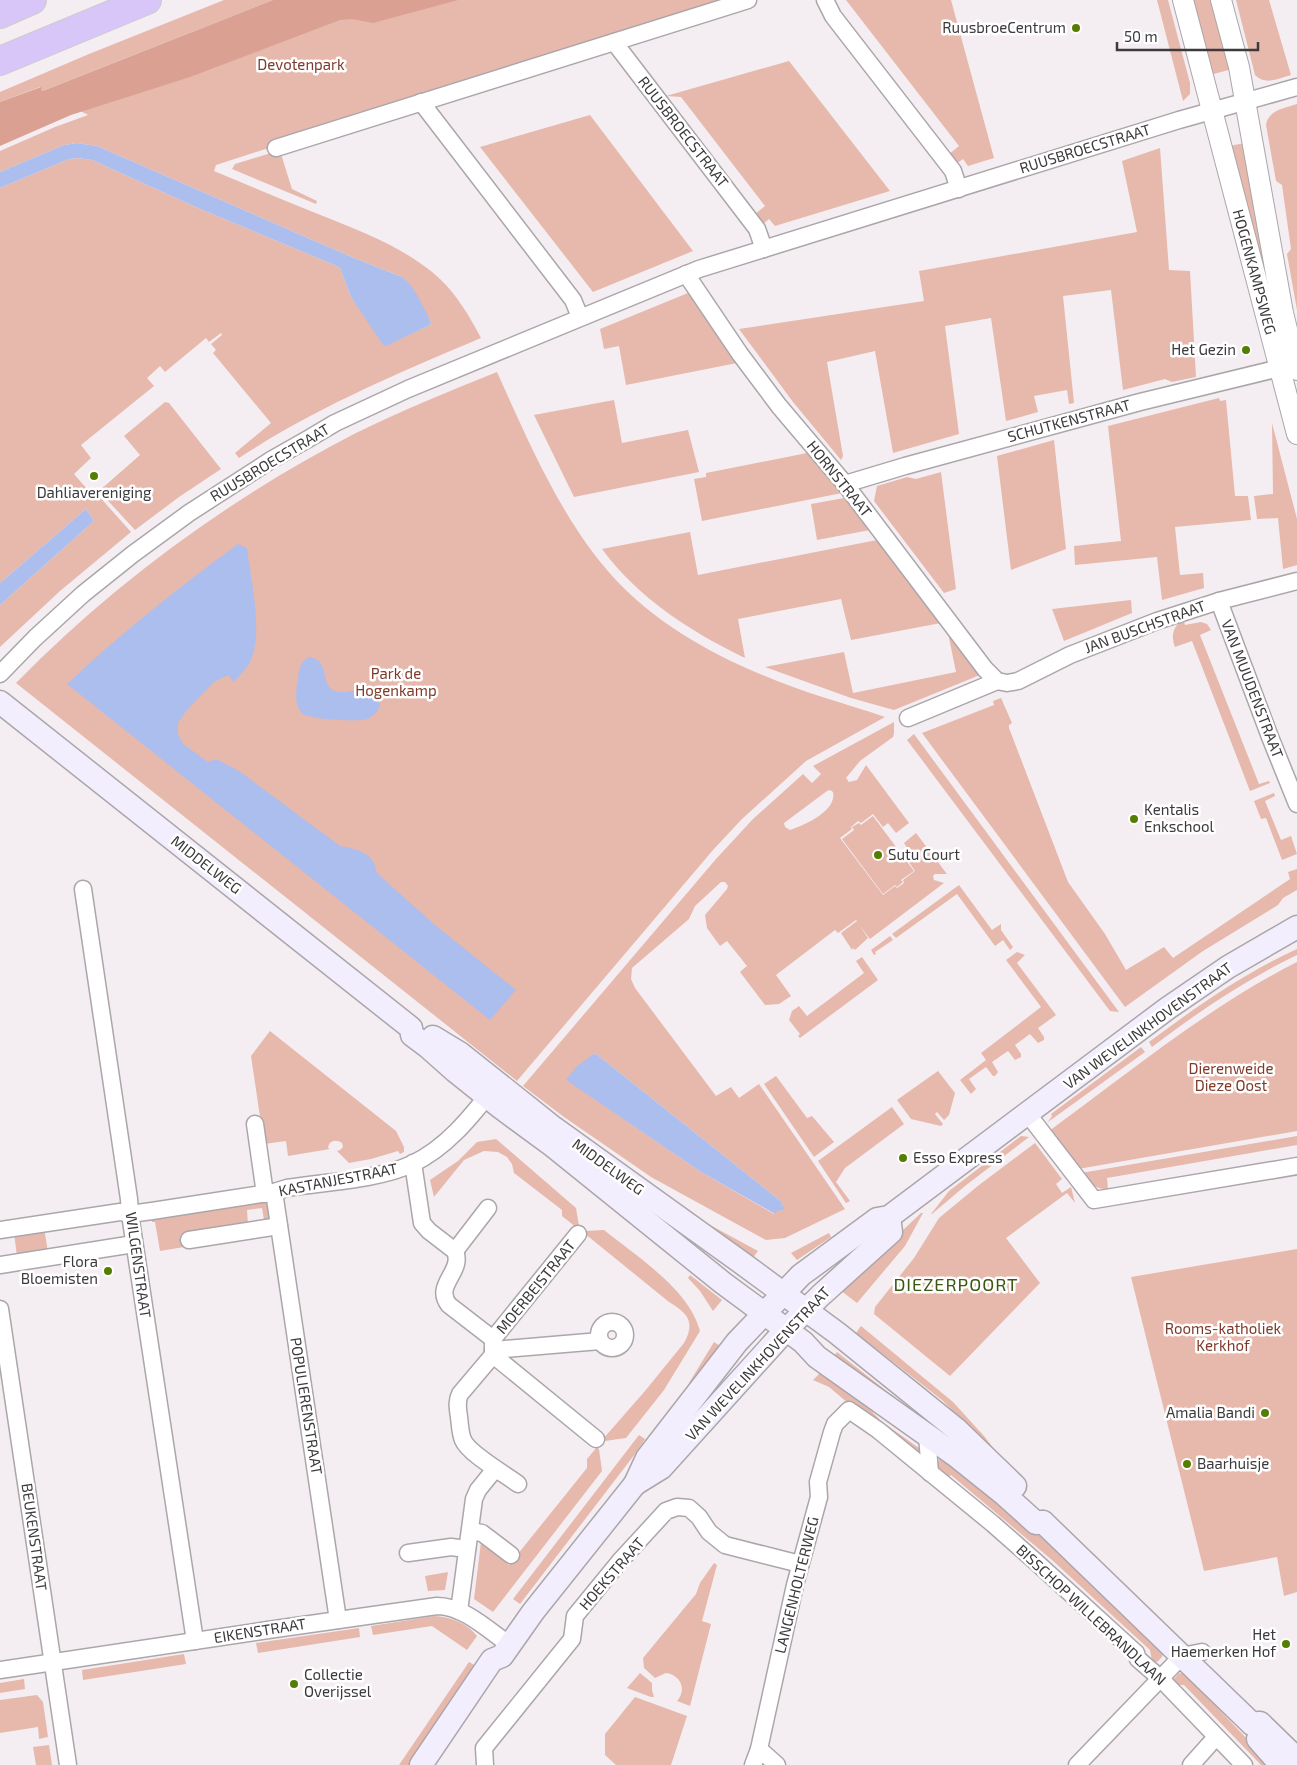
<svg xmlns="http://www.w3.org/2000/svg" width="1297" height="1765" font-family="'Exo 2',sans-serif">
  <rect width="100%" height="100%" fill="#f4eef3"/>
  <g fill="#e7b8ac" fill-rule="evenodd">
    <polygon points="224,0 273,0 42,91 40,87 0,102 0,92 89,54"/>
    <path d="M290,0H726L216,165L214,171C250,186 286,201 323,216C363,232 408,249 440,279C457,295 470,317 481,338C398,373 315,408 239,458L235,453L271,423L213,353L216,350L211,344L222,335L221,333L209,342L206,338L165,372L160,366L147,378L154,386L81,445L91,458L74,474L93,496L97,494L131,532L60,591L0,647V605L94,521L86,509L0,583V188L69,159L78,158L92,160L198,208L332,264L340,268L351,297L386,345L430,325L431,322L402,277L354,258L97,146L77,143L64,145L0,172V151L55,127L88,115L48,94Z"/>
    <polygon points="846,0 951,0 994,158 968,166 963,159 956,164 948,155 959,146"/>
    <polygon points="1157,0 1168,0 1190,83 1190,94 1183,101"/>
    <polygon points="1191,0 1214,0 1232,69 1210,75"/>
    <path d="M1236,0H1269L1291,75C1279,78 1266,86 1255,75Z"/>
    <polygon points="789,61 890,191 775,226 769,219 762,225 754,215 765,206 681,97 666,96"/>
    <path d="M1297,104V310L1287,254L1291,249L1282,185L1276,181L1266,125C1268,110 1285,108 1297,104Z"/>
    <polygon points="590,115 693,251 593,292 480,147"/>
    <polygon points="1245,143 1269,278 1264,279 1229,146"/>
    <polygon points="1160,148 1169,270 1190,271 1196,377 1172,382 1165,379 1123,390 1111,290 1063,296 1074,403 1069,404 1067,390 1034,396 1038,412 1006,421 991,318 945,326 959,434 893,453 875,351 827,362 843,456 841,460 793,402 739,329 924,301 919,271 1137,232 1122,161"/>
    <polygon points="274,152 281,154 292,189 317,201 316,204 232,169 235,164"/>
    <polygon points="688,293 692,297 737,363 626,385 619,346 604,349 600,329"/>
    <path d="M497,372C528,441 563,523 615,579C654,621 707,652 760,674C801,692 843,703 885,717L806,761L742,819L713,850L517,1081L16,683C114,583 230,498 354,434C401,411 449,391 497,372Z"/>
    <polygon points="1219,398 1220,401 1226,400 1235,496 1248,496 1251,520 1175,527 1180,575 1203,573 1204,588 1162,600 1157,557 1075,565 1074,546 1121,541 1108,426"/>
    <polygon points="614,400 622,443 688,430 699,472 574,497 534,415"/>
    <polygon points="165,402 169,403 221,469 179,497 135,530 99,491 140,455 124,436"/>
    <polygon points="1272,423 1297,519 1297,565 1283,569 1278,518 1257,519 1254,496 1273,494"/>
    <polygon points="1054,440 1066,549 1011,570 997,456"/>
    <polygon points="807,453 842,493 702,521 694,479 706,477 706,473"/>
    <polygon points="941,472 956,589 944,593 874,501 877,486 907,477 916,479"/>
    <polygon points="844,498 870,530 817,540 811,504"/>
    <path d="M690,532L698,575L877,540L941,623L851,640L841,599L738,619L745,658C691,632 638,598 602,549Z"/>
    <polygon points="1131,600 1132,613 1064,641 1052,609"/>
    <path d="M1184,621L1185,625L1201,622L1207,624L1211,630L1200,635L1259,784L1269,781L1270,783L1250,791L1192,641L1175,647C1171,637 1172,625 1184,621Z"/>
    <polygon points="948,633 980,675 894,710 851,698 765,667 844,652 853,693 956,672"/>
    <polygon points="1001,698 1012,723 1009,725 1009,728 1068,882 1105,934 1126,970 1164,947 1173,958 1290,879 1288,872 1297,869 1297,890 1283,898 1278,905 1203,951 1125,1007 922,733 994,705 993,701"/>
    <path d="M894,722V733L893,737L860,761L846,778L849,782L857,780L866,765L909,823L896,833L888,823L883,827L873,814L861,823L858,821L851,827L852,829L840,838L883,895L895,886L897,888L904,883L903,880L915,871L906,858L911,854L904,843L916,833L947,874H935L933,876L934,880L944,883L870,939L860,926L868,938L855,950L853,948L852,950L841,933L857,921L856,920L838,933L835,930L776,975L791,996L779,1004L765,1005L740,972L747,966L727,941L720,946L707,928L705,915L727,889L728,886L725,882H721L695,906L689,919L632,968L631,979L635,988L716,1096L731,1087L739,1098L759,1084L845,1209L785,1238L766,1240L651,1177L564,1117L523,1086L716,859L753,819L803,774L812,783L821,774L813,766ZM830,790L833,792C837,811 805,825 790,830L785,827L784,823L827,791ZM595,1053L783,1203L781,1205L784,1207L782,1211L778,1209L774,1214L701,1172L567,1080Z"/>
    <polygon points="914,734 1119,1012 1110,1011 907,740"/>
    <polygon points="1274,793 1275,796 1265,801 1281,840 1291,836 1297,854 1282,860 1266,818 1261,819 1254,801"/>
    <polygon points="873,816 914,871 901,880 903,882 897,887 895,885 883,894 842,839 854,830 852,827 859,823 861,825"/>
    <polygon points="959,885 992,930 1001,924 1001,930 1013,947 1010,950 1003,940 995,946 957,894 896,938 892,934"/>
    <polygon points="890,936 893,940 875,952 876,954 874,955 871,950"/>
    <path d="M1297,949V955C1245,980 1198,1012 1152,1047L1149,1042C1196,1007 1244,973 1297,949Z"/>
    <polygon points="1017,952 1025,955 1017,963 1056,1015 1038,1028 1044,1037 1044,1040 1038,1043 1030,1034 1015,1045 1021,1054 1021,1057 1015,1060 1008,1051 992,1062 998,1072 995,1076 993,1076 986,1067 969,1079 976,1089 971,1094 960,1080 986,1060 981,1053 1041,1007 1006,960"/>
    <polygon points="862,957 878,980 800,1038 798,1036 800,1034 789,1020 792,1011 799,1006 807,1016 864,973 856,961"/>
    <path d="M1297,962V1131L1078,1169L1049,1131C1130,1072 1208,1007 1297,962Z"/>
    <path d="M270,1031L396,1131L404,1147V1152L400,1154L398,1151L371,1159L349,1163L337,1151L340,1150L343,1147L342,1143C337,1140 333,1140 329,1144L328,1148L330,1149L288,1156L286,1141L264,1144L251,1056Z"/>
    <polygon points="1141,1047 1145,1052 1048,1122 1052,1116 1051,1114"/>
    <polygon points="938,1071 955,1093 949,1115 944,1120 937,1112 935,1114 943,1124 941,1126 911,1119 897,1100"/>
    <polygon points="776,1076 807,1118 812,1116 834,1142 814,1157 764,1084"/>
    <polygon points="892,1107 904,1124 845,1168 836,1182 850,1201 846,1203 818,1161"/>
    <polygon points="1021,1136 1029,1137 965,1186 932,1214 931,1214 949,1191"/>
    <path d="M1297,1136V1145L1107,1178L1108,1189C1095,1190 1089,1182 1081,1173Z"/>
    <polygon points="496,1139 576,1208 579,1226 577,1228 562,1216 562,1210 514,1173 512,1164 507,1157 498,1152 484,1151 464,1160 434,1197 430,1180 458,1161 477,1142"/>
    <polygon points="1035,1143 1062,1179 1056,1184 1062,1193 1071,1187 1075,1203 1067,1193 1006,1238 1040,1283 950,1376 874,1314 875,1307 914,1258 939,1218 979,1185"/>
    <polygon points="264,1202 269,1207 270,1218 268,1220 264,1220 262,1208 247,1210 248,1224 190,1246 160,1251 155,1222 152,1222 151,1217"/>
    <polygon points="921,1213 923,1213 905,1246 857,1303 840,1290"/>
    <polygon points="710,1225 758,1251 751,1260 707,1230"/>
    <polygon points="44,1228 48,1252 17,1257 14,1232"/>
    <path d="M604,1230C636,1256 689,1289 700,1331L664,1390L626,1438L605,1441L603,1439L645,1391L684,1343C696,1321 687,1313 669,1302L584,1233L585,1231Z"/>
    <polygon points="829,1233 831,1237 797,1260 791,1253"/>
    <polygon points="1297,1249 1297,1592 1284,1596 1277,1557 1204,1571 1131,1277"/>
    <polygon points="690,1275 722,1300 713,1311 700,1291 688,1278"/>
    <polygon points="861,1326 953,1402 984,1436 1004,1462 942,1400 856,1333"/>
    <polygon points="714,1342 723,1348 694,1386 689,1383"/>
    <polygon points="837,1352 931,1426 832,1359"/>
    <polygon points="822,1371 857,1396 881,1421 919,1448 923,1456 848,1403 829,1387 813,1380"/>
    <polygon points="639,1435 645,1439 635,1454 520,1604 513,1599"/>
    <polygon points="597,1447 599,1449 602,1471 493,1612 474,1599 481,1542 509,1565 587,1468 587,1459"/>
    <path d="M942,1457L1018,1513L1163,1653L1162,1657L1157,1662L1152,1661L1150,1650L1052,1560L951,1475L946,1480C940,1473 933,1464 942,1457Z"/>
    <path d="M714,1563L717,1565L702,1621L711,1624L690,1706L677,1701C687,1690 681,1675 666,1673L655,1678L644,1668L643,1658L696,1594L700,1583Z"/>
    <polygon points="448,1572 445,1590 428,1591 425,1576"/>
    <path d="M434,1616C451,1617 467,1623 477,1636L467,1650L432,1626L373,1635L371,1626Z"/>
    <polygon points="359,1628 360,1637 258,1653 256,1643"/>
    <polygon points="184,1654 186,1664 83,1680 82,1670"/>
    <polygon points="469,1662 476,1666 409,1765 399,1765"/>
    <polygon points="640,1673 652,1683 652,1690 654,1697 651,1697 627,1688"/>
    <polygon points="1179,1673 1185,1674 1272,1765 1261,1765 1184,1685 1176,1685 1174,1679"/>
    <polygon points="24,1679 25,1689 0,1693 0,1683"/>
    <polygon points="37,1695 43,1702 48,1737 39,1739 38,1727 0,1733 0,1700"/>
    <polygon points="635,1697 687,1716 671,1765 616,1765 605,1755 605,1734"/>
    <polygon points="49,1745 52,1765 36,1765 33,1747"/>
  </g>
  <polygon fill="#daa193" points="273,0 458,0 373,23 352,19 340,20 190,77 71,115 0,146 0,102 41,87 42,91 45,90"/>
  <g fill="#acbeee">
    <path d="M77,143L97,146L354,258L402,277C414,284 424,309 431,322L430,325L386,346L383,345L351,297L340,268L332,264L198,208L92,160L78,158L69,159L0,188V172L64,145Z"/>
    <polygon points="86,509 94,521 0,605 0,583"/>
    <path d="M238,544L247,548C251,580 263,632 251,660C247,668 240,675 234,682L228,675L214,682L186,711L178,723V734L183,744L208,762L216,759L239,771L340,846C352,848 368,851 374,863C376,868 375,871 379,875L435,925L516,990L490,1020L67,684C122,632 177,589 238,544Z"/>
    <path d="M310,657C332,661 318,688 338,692C348,693 360,689 370,688C375,692 380,698 380,705C379,711 373,716 368,719C359,722 309,720 302,713C294,705 296,689 298,679C299,670 300,660 310,657Z"/>
    <polygon points="595,1053 783,1203 781,1205 785,1207 782,1211 778,1210 775,1214 701,1172 566,1080 576,1067"/>
  </g>
  <g fill="none" stroke-linecap="round" stroke-linejoin="round">
    <defs>
      <g id="minor">
        <polyline points="825,0 833,16 953,171 959,189"/>
        <polyline points="614,42 757,229 764,249"/>
        <polyline points="421,102 573,300 580,317"/>
        <polyline points="276,148 748,0"/>
        <polyline points="686,274 740,354 779,406 845,484 985,669 997,681 1007,683 1018,681 1070,655 1157,621 1219,601 1297,581"/>
        <polyline points="845,484 905,466 1140,402 1292,365"/>
        <polyline points="1219,601 1270,737 1297,804"/>
        <polyline points="0,674 35,638 83,594 133,554 189,513 271,460 308,439 335,423 408,389 699,269 1179,120 1297,87"/>
        <polyline points="908,718 997,681"/>
        <polyline points="83,889 129,1199 130,1214 195,1641"/>
        <polyline points="1027,1113 1094,1200 1297,1166"/>
        <polyline points="255,1124 265,1194"/>
        <path d="M413,1163L422,1223L429,1231L455,1251C464,1272 433,1285 449,1305L493,1339"/>
        <polyline points="274,1192 338,1620"/>
        <path d="M0,1230L120,1212L130,1214L152,1211L274,1192L287,1188C325,1182 378,1180 412,1164C446,1148 470,1118 493,1089"/>
        <polyline points="189,1240 279,1226"/>
        <polyline points="455,1251 488,1208"/>
        <polyline points="0,1265 134,1244"/>
        <polyline points="0,1309 68,1765"/>
        <circle cx="612" cy="1335" r="13"/>
        <polyline points="493,1350 600,1341"/>
        <polyline points="493,1355 596,1439"/>
        <polyline points="927,1435 930,1473"/>
        <path d="M518,1484C505,1474 469,1454 463,1440C460,1433 460,1424 459,1417C458,1409 456,1402 460,1394L493,1355V1339L578,1234"/>
        <polyline points="470,1531 482,1533 511,1555"/>
        <polyline points="408,1553 451,1547 467,1549"/>
        <polyline points="459,1611 474,1499 478,1490 495,1469"/>
        <path d="M0,1670L268,1630L437,1606C464,1606 488,1630 510,1645"/>
        <polyline points="759,1749 777,1765"/>
        <polyline points="485,1765 484,1748 572,1639 575,1616 620,1561 666,1511 677,1507 689,1508 699,1517 709,1532 725,1545 800,1564"/>
        <polyline points="753,1765 759,1749 795,1585 819,1497 818,1482 832,1432 835,1424 849,1410 878,1430 993,1524 1035,1561 1136,1653 1138,1659 1160,1678 1244,1765"/>
        <polyline points="1077,1765 1182,1656 1202,1652"/>
        <polyline points="1191,1765 1216,1737"/>
      </g>
      <g id="tertiary">
        <polyline points="1183,0 1297,434"/>
        <polyline points="1221,0 1239,67 1283,313 1297,370"/>
      </g>
      <g id="secondary">
        <polyline points="0,702 411,1028 412,1035 428,1047 455,1071 500,1107 553,1146 723,1283 803,1342 817,1357 955,1455 1005,1495 1036,1523 1043,1522"/>
        <polyline points="433,1037 461,1054 554,1128 746,1266 837,1333 956,1429 1015,1486"/>
        <polyline points="635,1484 661,1468 783,1333 820,1296 891,1232 889,1217"/>
        <polyline points="1043,1522 1252,1724"/>
        <polyline points="1252,1724 1260,1723 1297,1759"/>
        <polyline points="1258,1739 1281,1765"/>
        <polyline points="421,1765 492,1660 502,1656 533,1612 635,1484 647,1458 737,1342 801,1275 877,1219 889,1217 1168,1008 1228,967 1297,927"/>
      </g>
      <g id="motorway">
        <polyline points="0,14 32,0"/>
        <polyline points="0,61 147,0"/>
      </g>
    </defs>
    <use href="#minor" stroke="#aba6aa" stroke-width="19"/>
    <use href="#tertiary" stroke="#aba6aa" stroke-width="22"/>
    <use href="#secondary" stroke="#aba6aa" stroke-width="25"/>
    <use href="#motorway" stroke="#ccc" stroke-width="30"/>
    <use href="#minor" stroke="#fff" stroke-width="16"/>
    <use href="#tertiary" stroke="#fff" stroke-width="20"/>
    <use href="#secondary" stroke="#f3eefd" stroke-width="22"/>
    <use href="#motorway" stroke="#d8c6f9" stroke-width="28"/>
  </g>
  <g fill="#537e02" stroke="#fff" stroke-width="2">
    <circle cx="1076" cy="28" r="5"/>
    <circle cx="1246" cy="350" r="5"/>
    <circle cx="94" cy="476" r="5"/>
    <circle cx="1134" cy="819" r="5"/>
    <circle cx="878" cy="855" r="5"/>
    <circle cx="903" cy="1158" r="5"/>
    <circle cx="108" cy="1271" r="5"/>
    <circle cx="1265" cy="1413" r="5"/>
    <circle cx="1187" cy="1464" r="5"/>
    <circle cx="1286" cy="1644" r="5"/>
    <circle cx="294" cy="1684" r="5"/>
  </g>
  <g text-anchor="middle" stroke-width="5" stroke-linejoin="round" paint-order="stroke">
    <g font-size="15" fill="#3c3a3c" stroke="#fff" text-anchor="end">
      <text x="1066" y="33">RuusbroeCentrum</text>
      <text x="1236" y="355">Het Gezin</text>
      <text x="94" y="498" text-anchor="middle">Dahliavereniging</text>
      <text x="1144" y="815" text-anchor="start">Kentalis<tspan x="1144" dy="17">Enkschool</tspan></text>
      <text x="888" y="860" text-anchor="start">Sutu Court</text>
      <text x="913" y="1163" text-anchor="start">Esso Express</text>
      <text x="98" y="1267">Flora<tspan x="98" dy="17">Bloemisten</tspan></text>
      <text x="1255" y="1418">Amalia Bandi</text>
      <text x="1197" y="1469" text-anchor="start">Baarhuisje</text>
      <text x="1276" y="1640">Het<tspan x="1276" dy="17">Haemerken Hof</tspan></text>
      <text x="304" y="1680" text-anchor="start">Collectie<tspan x="304" dy="17">Overijssel</tspan></text>
    </g>
    <g font-size="15" fill="#7f3928" stroke="#fff">
      <text x="301" y="70">Devotenpark</text>
      <text x="396" y="679">Park de<tspan x="396" dy="17">Hogenkamp</tspan></text>
      <text x="1231" y="1074">Dierenweide<tspan x="1231" dy="17">Dieze Oost</tspan></text>
      <text x="1223" y="1334">Rooms-katholiek<tspan x="1223" dy="17">Kerkhof</tspan></text>
    </g>
    <g font-size="15" fill="#3c3a3c" stroke="#fff">
      <text transform="translate(683 132) rotate(52)" y="5">RUUSBROECSTRAAT</text>
      <text transform="translate(1085 149) rotate(-17)" y="5">RUUSBROECSTRAAT</text>
      <text transform="translate(1254 272) rotate(75)" y="5">HOGENKAMPSWEG</text>
      <text transform="translate(1069 421) rotate(-15)" y="5">SCHUTKENSTRAAT</text>
      <text transform="translate(270 463) rotate(-31)" y="5">RUUSBROECSTRAAT</text>
      <text transform="translate(839 479) rotate(51)" y="5">HORNSTRAAT</text>
      <text transform="translate(1145 627) rotate(-20)" y="5">JAN BUSCHSTRAAT</text>
      <text transform="translate(1252 689) rotate(69)" y="5">VAN MUUDENSTRAAT</text>
      <text transform="translate(206 865) rotate(38)" y="5">MIDDELWEG</text>
      <text transform="translate(1148 1026) rotate(-36)" y="5">VAN WEVELINKHOVENSTRAAT</text>
      <text transform="translate(608 1167) rotate(36)" y="5">MIDDELWEG</text>
      <text transform="translate(338 1180) rotate(-11)" y="5">KASTANJESTRAAT</text>
      <text transform="translate(138 1265) rotate(82)" y="5">WILGENSTRAAT</text>
      <text transform="translate(536 1287) rotate(-51)" y="5">MOERBEISTRAAT</text>
      <text transform="translate(758 1364) rotate(-47)" y="5">VAN WEVELINKHOVENSTRAAT</text>
      <text transform="translate(306 1406) rotate(81)" y="5">POPULIERENSTRAAT</text>
      <text transform="translate(34 1537) rotate(82)" y="5">BEUKENSTRAAT</text>
      <text transform="translate(612 1574) rotate(-49)" y="5">HOEKSTRAAT</text>
      <text transform="translate(797 1585) rotate(-76)" y="5">LANGENHOLTERWEG</text>
      <text transform="translate(1091 1615) rotate(43)" y="5">BISSCHOP WILLEBRANDLAAN</text>
      <text transform="translate(260 1631) rotate(-9)" y="5">EIKENSTRAAT</text>
    </g>
    <g font-size="18" letter-spacing="1" fill="#3b5712" stroke="#fff">
      <text x="956" y="1291">DIEZERPOORT</text>
    </g>
  </g>
  <path d="M1117 42v8h141v-8" fill="none" stroke="#3c3a3c" stroke-width="2.5"/>
  <text x="1124" y="42" font-size="15" fill="#3c3a3c" stroke="#ffffff" stroke-width="4" paint-order="stroke">50 m</text>
</svg>
